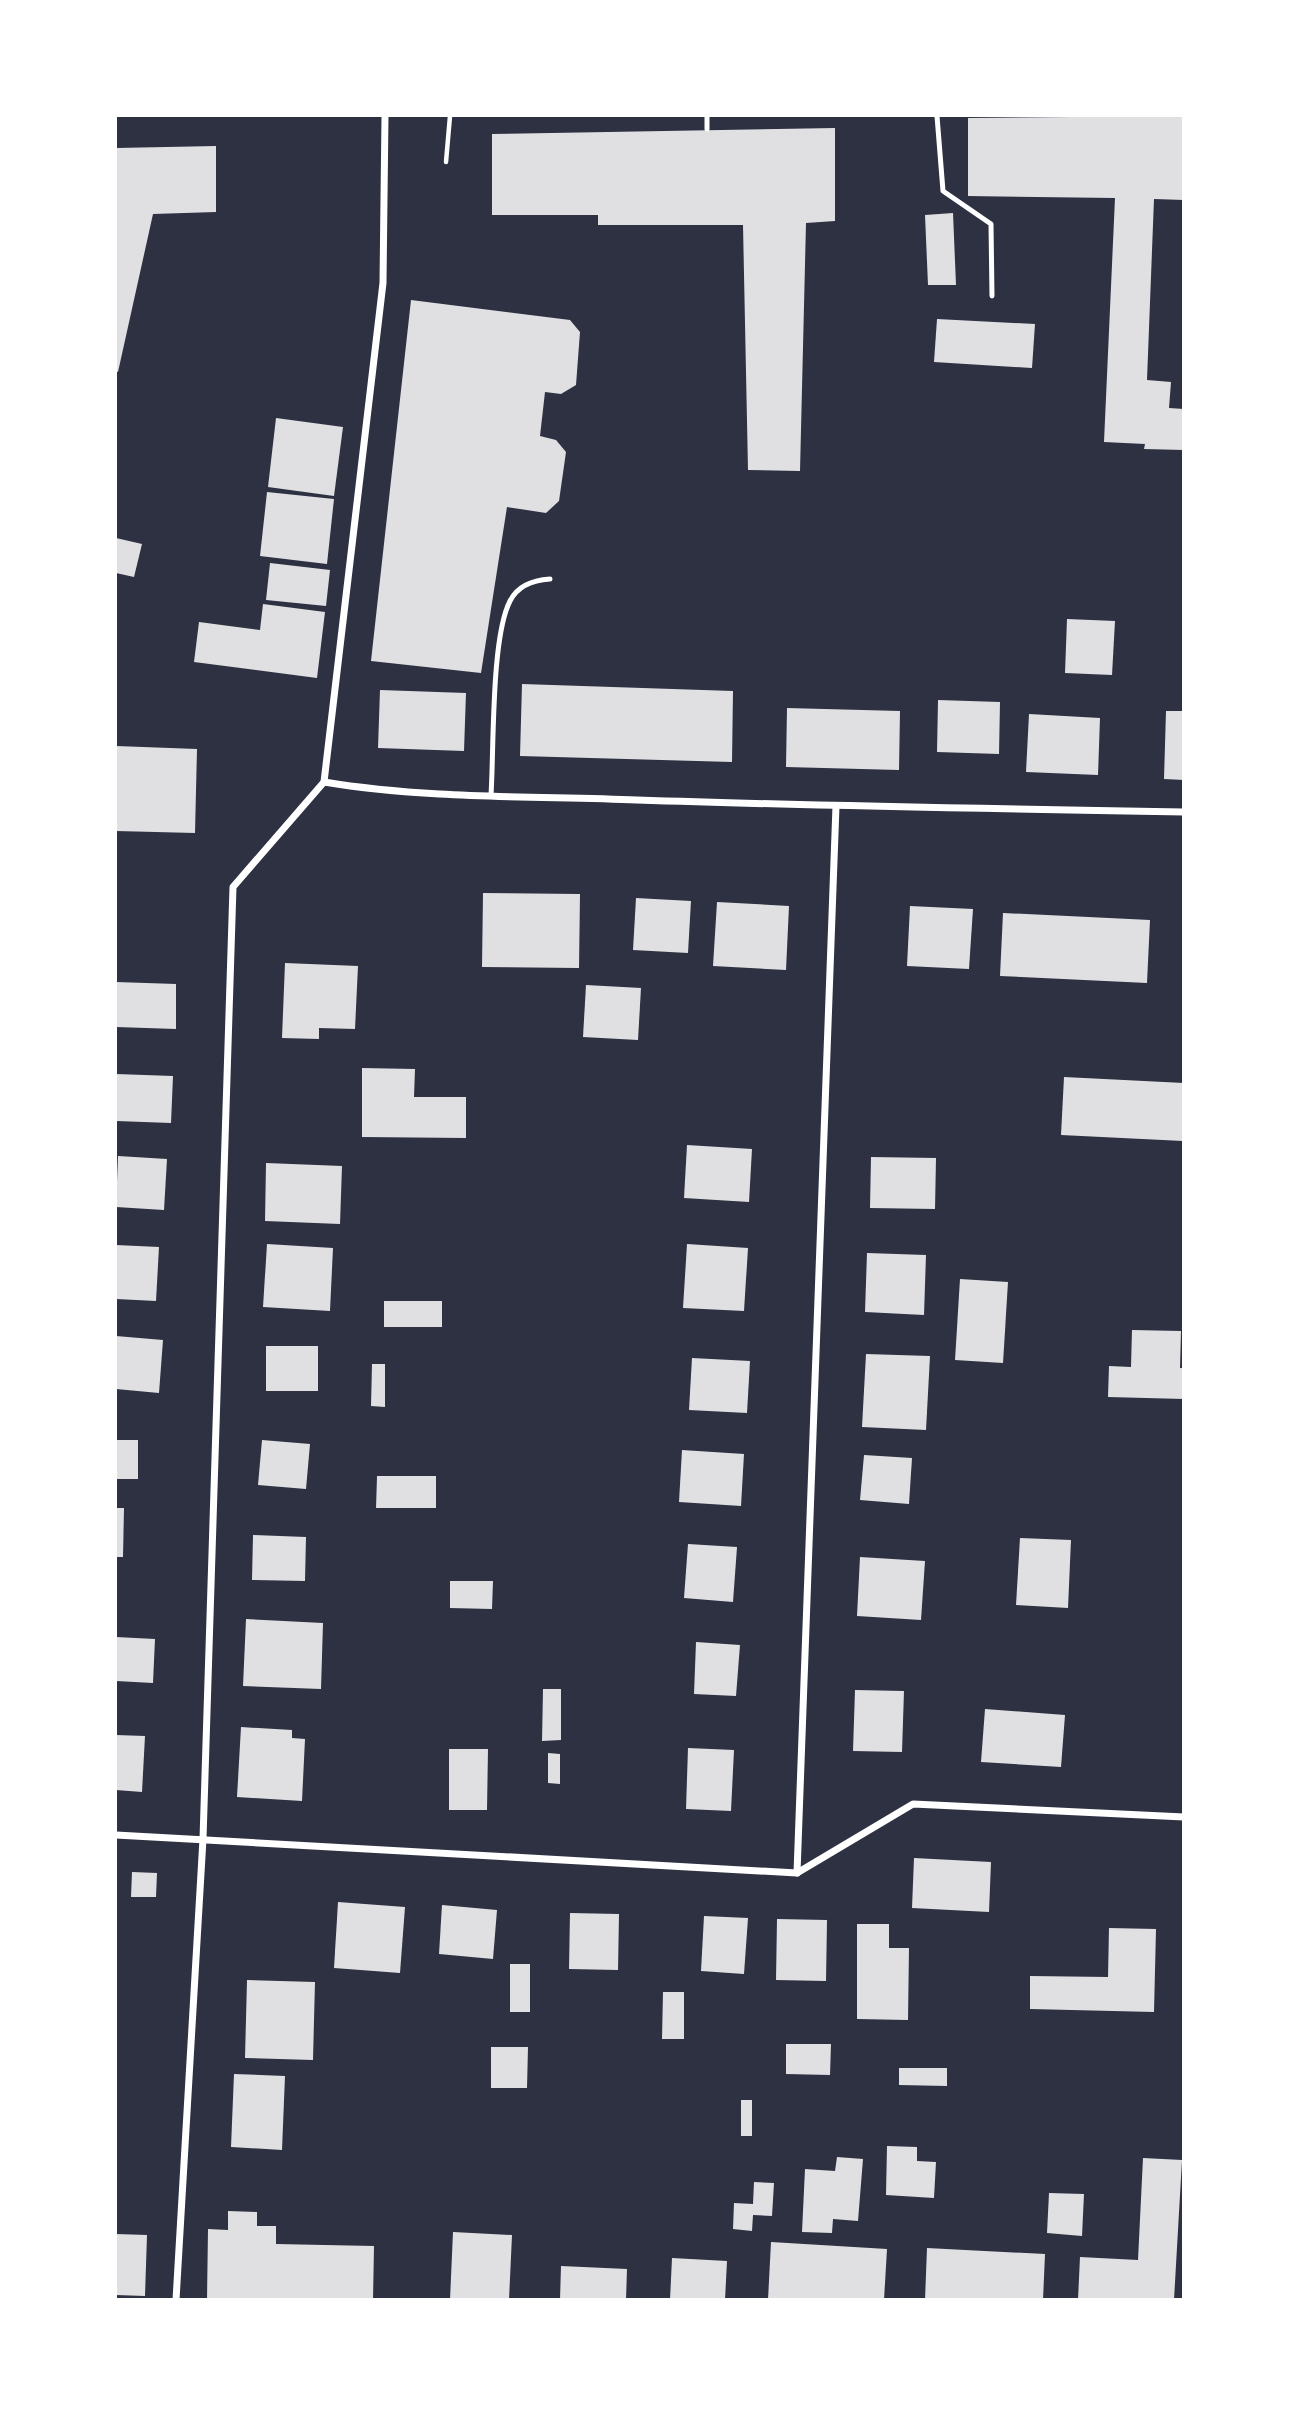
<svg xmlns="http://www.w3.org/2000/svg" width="1299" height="2415" font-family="'Roboto Condensed',sans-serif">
  <rect width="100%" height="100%" fill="#2d3142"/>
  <g fill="#e0e0e3">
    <polygon points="1184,116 1184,200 1154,199 1147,380 1171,382 1169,408 1184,409 1184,450 1144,449 1145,444 1104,442 1115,198 968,196 968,118"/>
    <polygon points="835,128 835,221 806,223 800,471 748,470 743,225 598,225 598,215 492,215 492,134"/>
    <polygon points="216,146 216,212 153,214 118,372 116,371 116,148"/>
    <polygon points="953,213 956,285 928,285 925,215"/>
    <polygon points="411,300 570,320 580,332 576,385 561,394 545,392 540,436 556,440 566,452 559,501 546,513 507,507 481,673 371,661"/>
    <polygon points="937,319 1035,324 1032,368 934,362"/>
    <polygon points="276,418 343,427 334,496 268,487"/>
    <polygon points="267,492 334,499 327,564 260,556"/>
    <polygon points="116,538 142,544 134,577 116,573"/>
    <polygon points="270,563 330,570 326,606 266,600"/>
    <polygon points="263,604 325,612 317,678 194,662 199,622 260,630"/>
    <polygon points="1067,619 1115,621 1112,675 1065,673"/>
    <polygon points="522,684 733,691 732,762 520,756"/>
    <polygon points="380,690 466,693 464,751 378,748"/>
    <polygon points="938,700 1000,702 999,754 937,752"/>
    <polygon points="787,708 900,711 899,770 786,767"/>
    <polygon points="1166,711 1184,711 1184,780 1164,779"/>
    <polygon points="1029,714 1100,718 1098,775 1026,772"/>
    <polygon points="116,746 197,749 195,833 116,831"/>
    <polygon points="483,893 580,894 579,968 482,967"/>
    <polygon points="636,898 691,901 688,953 633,950"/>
    <polygon points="717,902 789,906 786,970 713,966"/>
    <polygon points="910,906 973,909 969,969 907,966"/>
    <polygon points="1003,913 1150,920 1147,983 1000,976"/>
    <polygon points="285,963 358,966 355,1029 319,1028 319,1039 282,1038"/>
    <polygon points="116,982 176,984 176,1029 116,1027"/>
    <polygon points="586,985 641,988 638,1040 583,1037"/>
    <polygon points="362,1068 415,1069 414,1097 466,1097 466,1138 362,1137"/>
    <polygon points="116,1074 173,1076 171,1123 116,1121"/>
    <polygon points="1064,1077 1184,1083 1183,1141 1061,1135"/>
    <polygon points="687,1145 752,1149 749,1202 684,1198"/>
    <polygon points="118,1156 167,1159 164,1210 116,1207"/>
    <polygon points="871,1157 936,1158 935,1209 870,1208"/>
    <polygon points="266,1163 342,1166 340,1224 265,1221"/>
    <polygon points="267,1244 333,1248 330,1311 263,1307"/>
    <polygon points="687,1244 748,1248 744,1311 683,1308"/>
    <polygon points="116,1245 159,1247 156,1301 116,1299"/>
    <polygon points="867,1253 926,1255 924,1315 865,1312"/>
    <polygon points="960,1279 1008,1282 1003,1363 955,1360"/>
    <rect x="384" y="1301" width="58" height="26"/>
    <polygon points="1132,1330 1181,1331 1180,1368 1184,1368 1184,1399 1108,1397 1109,1366 1131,1367"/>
    <polygon points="116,1336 163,1340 159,1393 116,1389"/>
    <rect x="266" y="1346" width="52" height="45"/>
    <polygon points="866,1354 930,1356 926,1430 862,1427"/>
    <polygon points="692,1358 750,1361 747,1413 689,1410"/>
    <polygon points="372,1364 385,1364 385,1407 371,1406"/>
    <rect x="116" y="1440" width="22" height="39"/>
    <polygon points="262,1440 310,1444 306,1489 258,1485"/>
    <polygon points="682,1450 744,1454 741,1506 679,1502"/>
    <polygon points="864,1455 912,1458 909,1504 860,1500"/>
    <polygon points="377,1476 436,1476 436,1508 376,1508"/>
    <polygon points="116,1508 124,1508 123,1557 116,1557"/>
    <polygon points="253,1535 306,1537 305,1581 252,1580"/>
    <polygon points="1020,1538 1071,1540 1068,1608 1016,1605"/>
    <polygon points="688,1544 737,1547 733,1602 684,1598"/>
    <polygon points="860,1557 925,1561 921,1620 857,1616"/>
    <polygon points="450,1581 493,1581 492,1609 450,1608"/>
    <polygon points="246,1619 323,1623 321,1689 243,1686"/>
    <polygon points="116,1637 155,1639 153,1683 116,1681"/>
    <polygon points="696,1642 740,1645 736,1696 694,1694"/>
    <polygon points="543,1689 561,1689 561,1740 542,1741"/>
    <polygon points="855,1690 904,1691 902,1752 853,1751"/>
    <polygon points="985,1709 1065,1715 1061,1767 981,1762"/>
    <polygon points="241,1727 292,1730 292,1738 305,1739 302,1801 237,1797"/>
    <polygon points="116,1735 145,1736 142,1792 116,1790"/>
    <polygon points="688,1748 734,1750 731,1811 686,1809"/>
    <polygon points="449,1749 488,1749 487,1810 449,1810"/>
    <polygon points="548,1753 560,1754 560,1784 548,1783"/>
    <polygon points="914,1858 991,1862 989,1912 912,1908"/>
    <polygon points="132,1872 157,1873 156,1897 131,1897"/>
    <polygon points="338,1902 405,1907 400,1973 334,1968"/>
    <polygon points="442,1905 497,1910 493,1959 439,1954"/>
    <polygon points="570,1913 619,1914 618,1970 569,1969"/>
    <polygon points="704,1916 748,1918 744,1974 701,1971"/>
    <polygon points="777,1919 827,1920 826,1981 776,1980"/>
    <polygon points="857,1924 889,1924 889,1948 909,1948 908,2020 857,2019"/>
    <polygon points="1109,1928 1156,1929 1154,2012 1030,2009 1030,1976 1108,1977"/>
    <rect x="510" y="1964" width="20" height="48"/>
    <polygon points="247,1980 315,1982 313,2060 245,2058"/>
    <polygon points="663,1992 684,1992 684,2039 662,2039"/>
    <polygon points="786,2044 831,2044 830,2075 786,2074"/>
    <polygon points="491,2047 528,2047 527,2088 491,2088"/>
    <polygon points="899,2068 947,2068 947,2086 899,2085"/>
    <polygon points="234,2074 285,2076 282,2150 231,2147"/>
    <rect x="741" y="2100" width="11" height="36"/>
    <polygon points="887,2146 917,2147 917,2161 936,2162 934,2198 886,2195"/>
    <polygon points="837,2157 863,2159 858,2221 833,2219 832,2233 802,2232 805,2169 835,2171"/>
    <polygon points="1143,2158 1182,2160 1174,2300 1078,2300 1080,2257 1138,2260"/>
    <polygon points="754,2182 774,2183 772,2216 753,2215 752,2231 733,2229 734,2203 753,2204"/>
    <polygon points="1049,2193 1084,2194 1082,2236 1047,2233"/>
    <polygon points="228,2211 257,2212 257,2226 276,2226 276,2244 374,2246 373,2300 207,2300 208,2229 228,2230"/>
    <polygon points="453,2232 512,2235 509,2300 450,2300"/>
    <polygon points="116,2234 147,2235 145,2296 116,2295"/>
    <polygon points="771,2242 887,2249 884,2300 768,2300"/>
    <polygon points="927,2248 1045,2254 1043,2300 925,2300"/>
    <polygon points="672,2258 727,2261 725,2300 670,2300"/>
    <polygon points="561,2266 627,2269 626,2300 560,2300"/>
  </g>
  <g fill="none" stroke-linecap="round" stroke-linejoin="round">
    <polyline stroke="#fff" stroke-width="4.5" points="446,162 450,116"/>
    <g stroke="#fff" stroke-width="5">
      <polyline points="707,116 707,129"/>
      <polyline points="937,116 943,191 991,224 992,296"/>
      <path d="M491,795C494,749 491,638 510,601C518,585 534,580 550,579"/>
    </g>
    <g stroke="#fff" stroke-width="7">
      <path d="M324,782C427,799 533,796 637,800C819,806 1001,809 1184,812"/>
      <polyline points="116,1835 797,1873 913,1804 1184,1817"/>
      <polyline points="797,1873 836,806"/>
      <polyline points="176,2300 203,1839 233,887 324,782 383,283 385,116"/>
    </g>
  </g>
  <rect width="1299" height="2415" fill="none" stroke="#ffffff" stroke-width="234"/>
</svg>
